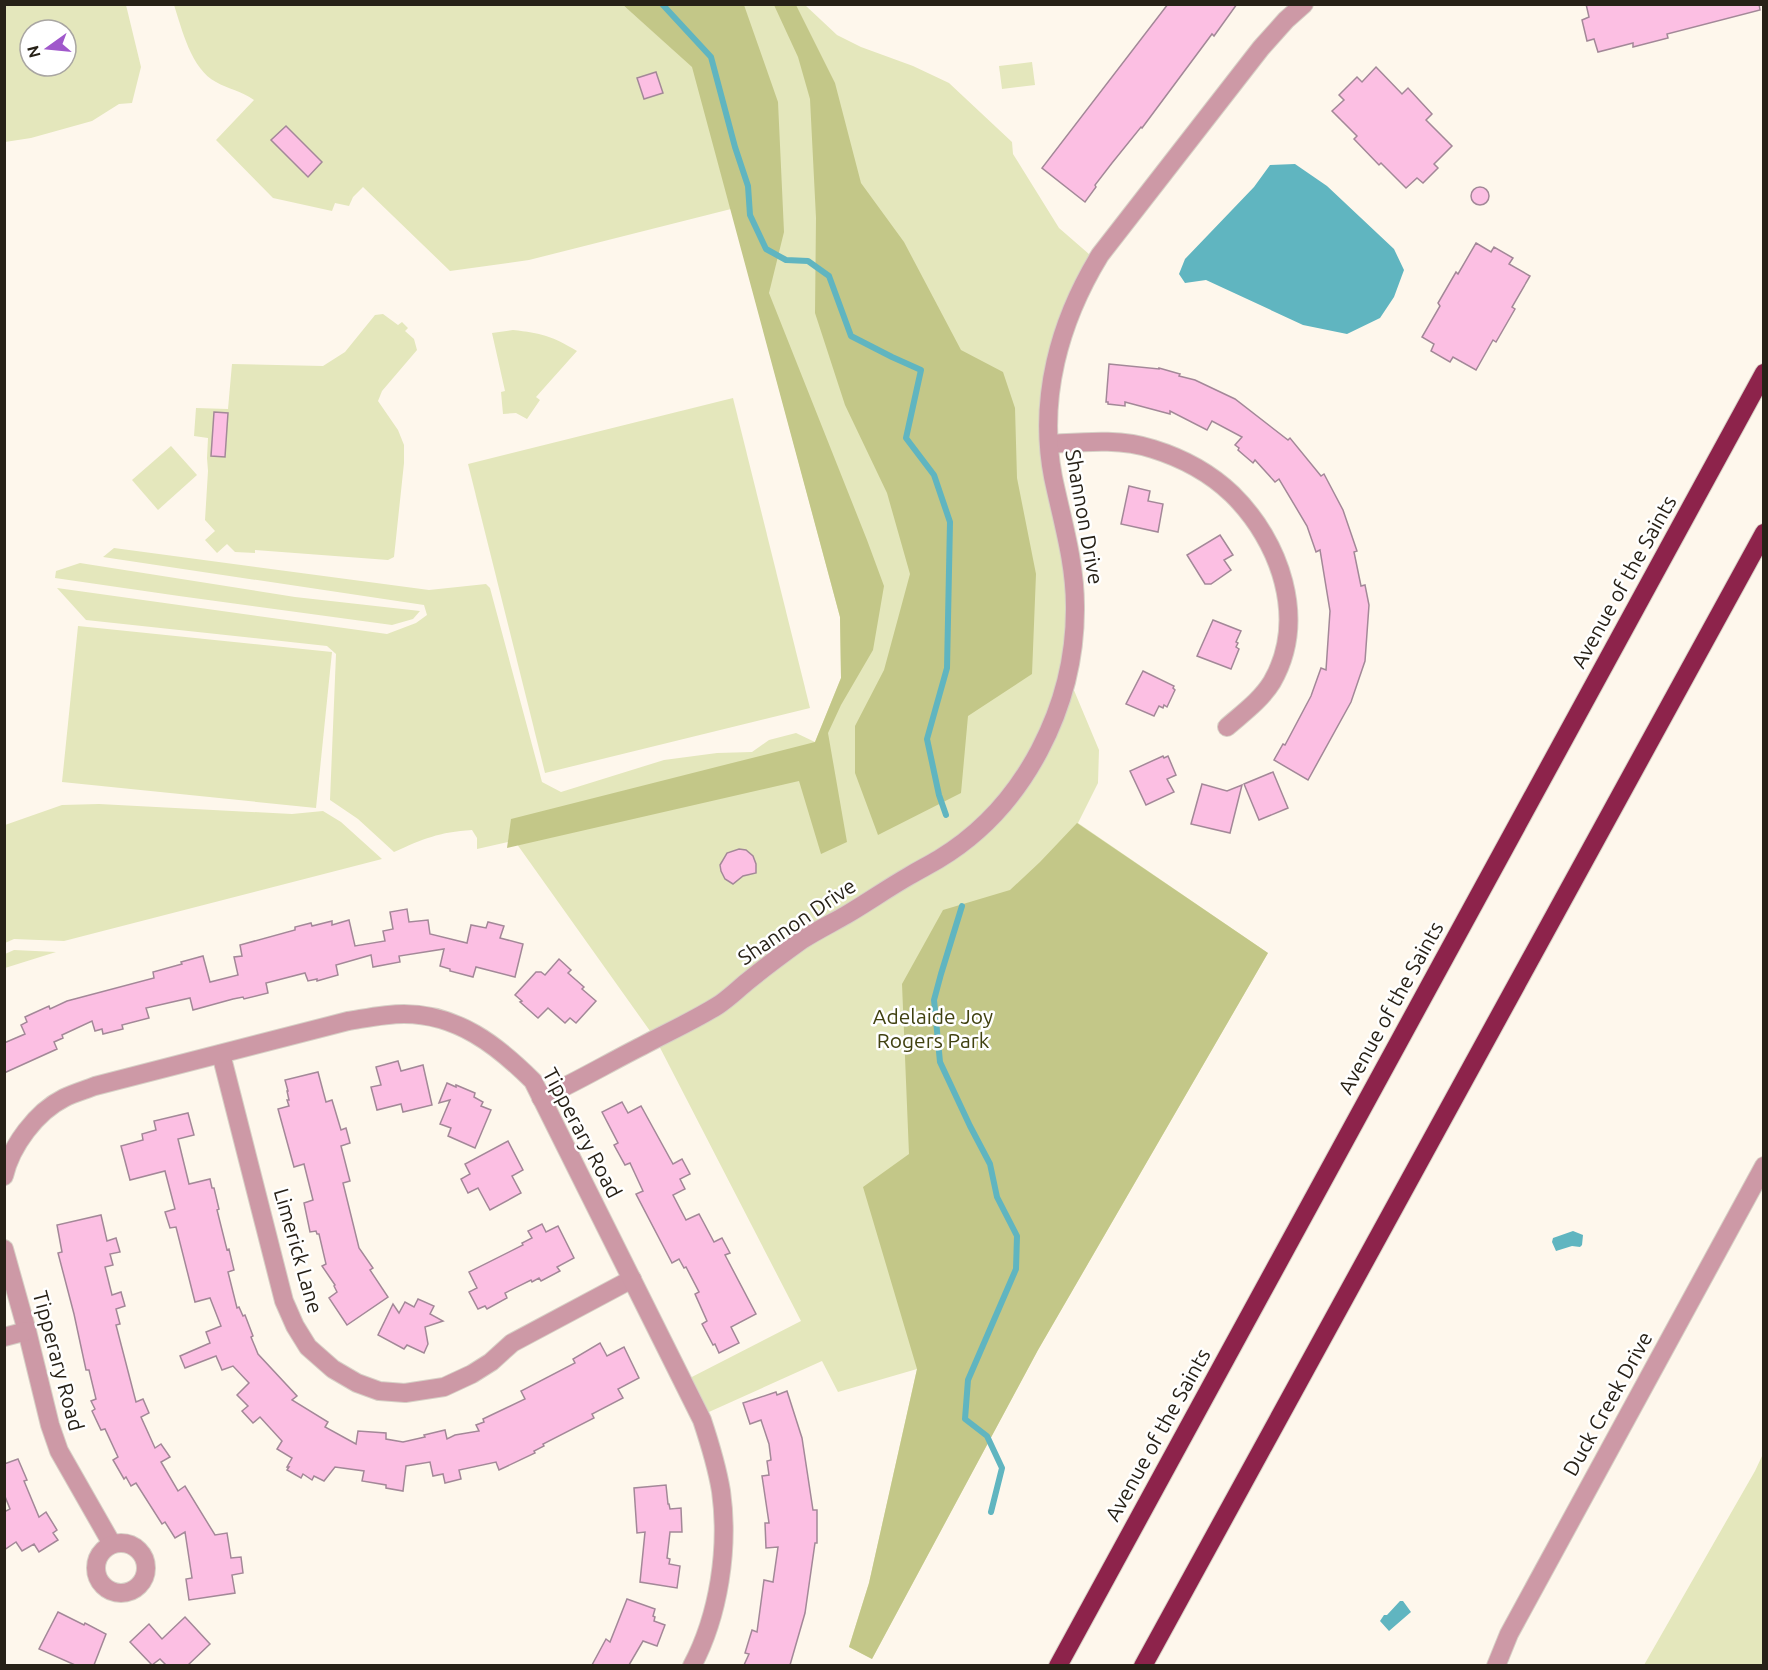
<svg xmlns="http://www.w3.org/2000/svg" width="1768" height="1670" font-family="Ubuntu,sans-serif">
  <rect width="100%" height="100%" fill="#fef7ec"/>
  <g fill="#e4e7bc" fill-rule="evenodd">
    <path d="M4,5H126L141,67L132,103L119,104L92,121L31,138L5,142ZM30,30H66V66H30Z"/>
    <path d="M174,5H623L692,66L676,5H805L837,35L861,47L913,66L949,83L1012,142L1013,154L1059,228L1097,261L1049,405L1072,562L1068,676L1099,750L1098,783L1078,823L1268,953L1038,1350L872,1659L849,1647L869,1583L917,1369L838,1392L822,1361L700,1416L684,1381L801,1321L655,1038L514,840L512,819L508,842L477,849V838L472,830C439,832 423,839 394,852L358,819L330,800L336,654L327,646L86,620L57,588L387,634L416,623L427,615L424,605L103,557L114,548L429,590L486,584L490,588L542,782L561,792L664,760L717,753L752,752L769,740L796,733L815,742L841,678L840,617L731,209L529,260L450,271L363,187L353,197L349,206L335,203L332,211L273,198L216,140L254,100C242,91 228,89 216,82C191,69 182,29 174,5Z"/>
    <polygon points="1032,62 1035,85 1002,89 999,66"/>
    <polygon points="383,314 398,325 402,322 408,328 405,331 414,339 417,350 382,391 378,401 398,430 404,445 404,463 394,557 388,560 255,550 255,553 235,552 227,544 217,553 205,540 215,531 205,520 208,471 207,458 208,438 194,436 196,408 228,409 232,364 323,366 345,352 375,315"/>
    <path d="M513,330C541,333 552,336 577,351L536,397L540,400L527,419L516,413L503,414L501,392L505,391L492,333Z"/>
    <polygon points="733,398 810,708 545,773 468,464"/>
    <polygon points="171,446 197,475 158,510 132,480"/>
    <polygon points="80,563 295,597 420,611 413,619 392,625 179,596 55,578 56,571"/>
    <polygon points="78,626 332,652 316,808 62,782"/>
    <polygon points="99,804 292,814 323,811 341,822 382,859 64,941 14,939 5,943 5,825 62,805"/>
    <polygon points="14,950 56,952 5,968 5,954"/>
    <polygon points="1763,1454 1763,1665 1644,1665 1755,1471"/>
  </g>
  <g fill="#c3c788">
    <polygon points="623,5 744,5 778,102 784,232 769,293 867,540 884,586 873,650 841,705 828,733 847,842 821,854 799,781 507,848 511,819 815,742 841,678 840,617 692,67"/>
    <polygon points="774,5 796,5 835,83 861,183 904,242 961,350 1003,372 1015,408 1017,478 1036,574 1032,674 968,716 961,793 878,835 855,773 855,726 884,670 910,574 887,493 845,405 815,313 816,218 810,99 798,57"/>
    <polygon points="1077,823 1268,953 1038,1350 872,1659 849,1647 869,1583 917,1369 863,1187 909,1154 902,984 943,910 1010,890 1040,862"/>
  </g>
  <g fill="#60b5c0">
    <polygon points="1295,164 1327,186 1394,249 1404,270 1394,297 1380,318 1347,334 1303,325 1206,280 1185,283 1179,274 1185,259 1254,187 1270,165"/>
    <polygon points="1573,1231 1583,1235 1582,1245 1580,1247 1572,1246 1556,1251 1552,1242 1553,1238"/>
    <polygon points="1400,1601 1403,1601 1411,1612 1389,1631 1380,1621 1384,1615 1387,1615"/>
  </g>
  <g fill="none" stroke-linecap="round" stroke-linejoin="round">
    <g stroke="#60b5c0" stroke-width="6">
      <polyline points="662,4 711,57 735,147 748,186 750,215 766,249 786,260 808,261 829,276 851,336 892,357 921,370 906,438 934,475 950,522 947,668 927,739 939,795 946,815"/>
      <polyline points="962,906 941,974 934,1000 940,1062 970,1126 990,1164 997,1197 1017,1236 1016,1269 968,1380 965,1419 987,1436 1002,1468 991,1512"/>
    </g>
  </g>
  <g fill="#fcbfe3" stroke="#a38898" stroke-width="1.5">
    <polygon points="1168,4 1237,4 1214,36 1212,34 1142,128 1141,127 1112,163 1095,185 1096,187 1085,202 1042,168"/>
    <polygon points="1586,4 1759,4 1760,10 1667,34 1668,38 1633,47 1633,43 1598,52 1594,39 1587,41 1582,20 1589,17"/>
    <polygon points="1376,67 1402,94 1408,88 1432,114 1426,120 1452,146 1434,164 1438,168 1423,183 1417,178 1406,188 1381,163 1379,165 1354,139 1357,136 1332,111 1344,100 1339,95 1357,77 1362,82"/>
    <polygon points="656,72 663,93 644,99 637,78"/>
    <polygon points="286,126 322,162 308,177 271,140"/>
    <circle cx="1480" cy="196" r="9"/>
    <polygon points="1476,243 1491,252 1494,247 1513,258 1509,264 1530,276 1512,307 1515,309 1496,342 1493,340 1476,370 1453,357 1450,362 1431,351 1434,344 1422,337 1440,306 1438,303 1456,272 1458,274"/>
    <polygon points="1109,364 1159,369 1159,368 1180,374 1179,376 1195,380 1235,399 1288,440 1290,438 1321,476 1324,474 1343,510 1357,551 1354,552 1361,586 1365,585 1369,605 1365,661 1351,702 1308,780 1274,760 1283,744 1285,745 1311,696 1321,668 1326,670 1330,611 1320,550 1316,552 1307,526 1279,479 1275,482 1255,460 1253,463 1238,450 1239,448 1235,445 1242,437 1212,421 1207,430 1170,411 1170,414 1125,402 1125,406 1108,404 1108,402 1106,402"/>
    <polygon points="214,412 228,413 225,457 211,456"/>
    <polygon points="1129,486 1150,491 1148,501 1163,504 1158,532 1121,524"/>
    <polygon points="1220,535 1233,555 1224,560 1231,570 1211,584 1205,584 1187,555"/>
    <polygon points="1213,620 1241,631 1236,642 1238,643 1236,647 1239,649 1231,669 1197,656"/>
    <polygon points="1143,671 1174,686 1173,688 1175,690 1167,707 1164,705 1163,708 1159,706 1154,716 1126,704"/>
    <polygon points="1163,756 1164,758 1168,756 1176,775 1167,779 1174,792 1146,805 1130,771"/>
    <polygon points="1273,772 1288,808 1259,820 1244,784"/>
    <polygon points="1202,784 1227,791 1242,785 1230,833 1191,824"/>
    <polygon points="739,849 746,850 753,856 756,864 756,873 743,876 733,884 725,879 721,871 720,865 727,853"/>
    <polygon points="407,909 409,922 428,920 430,934 467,943 471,925 486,928 488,922 504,926 500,938 523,944 515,977 476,967 473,977 450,971 450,969 440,966 444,949 399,956 400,962 373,967 371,955 336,965 338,975 317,981 317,979 308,981 305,973 266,983 268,993 244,999 243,997 233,999 193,1010 190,998 146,1008 149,1018 122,1025 123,1029 103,1034 102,1029 95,1031 92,1021 62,1035 63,1038 54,1042 57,1049 4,1073 4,1043 25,1034 21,1025 27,1022 25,1017 49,1006 50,1009 67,1001 154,978 153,972 182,964 181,962 203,956 210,982 238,975 234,957 242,956 240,945 295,930 295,927 311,923 312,926 332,921 332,925 349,920 355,946 385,941 383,931 393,929 390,912"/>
    <polygon points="559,959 571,970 568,973 584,987 582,989 596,1001 576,1023 570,1018 565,1023 548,1008 538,1018 520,1002 522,1001 515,995 536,972 541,972 545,975"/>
    <polygon points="398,1061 401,1071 423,1065 432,1105 403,1112 401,1104 377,1110 371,1087 381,1085 376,1067"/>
    <polygon points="318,1072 326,1102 332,1100 341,1130 346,1128 350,1143 341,1146 350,1181 343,1183 359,1248 373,1268 370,1270 388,1297 347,1325 329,1298 337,1292 334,1286 335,1285 322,1266 326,1264 319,1234 317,1234 316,1231 310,1232 304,1203 313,1200 304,1164 294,1167 278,1109 289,1106 287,1100 289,1100 287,1091 288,1091 285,1080"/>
    <polygon points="447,1083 456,1087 456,1085 475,1093 474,1097 483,1102 481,1106 491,1110 475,1148 448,1136 451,1128 440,1124 450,1100 439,1103"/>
    <polygon points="622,1102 628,1113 641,1106 673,1164 682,1159 690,1174 680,1179 685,1189 673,1195 686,1220 699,1214 714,1242 722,1238 730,1253 725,1255 756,1314 731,1327 739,1343 719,1353 715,1344 713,1345 702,1324 707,1321 695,1294 699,1292 686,1267 684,1268 679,1259 672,1263 636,1194 643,1191 630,1163 625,1165 614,1145 618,1143 602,1112"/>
    <polygon points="188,1113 194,1135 178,1139 189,1184 210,1179 212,1188 214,1188 219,1209 217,1210 227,1250 229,1249 234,1270 228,1272 237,1308 239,1307 243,1316 245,1315 253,1336 251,1337 258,1354 297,1396 292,1400 328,1422 325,1427 356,1444 358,1431 386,1433 386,1439 403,1442 425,1437 424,1435 445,1430 447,1439 455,1435 479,1431 476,1425 484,1422 483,1419 525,1399 521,1391 575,1363 573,1359 600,1343 607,1356 624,1347 639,1378 618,1389 623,1398 592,1414 594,1418 543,1444 544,1446 534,1451 535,1453 499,1470 496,1462 459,1470 461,1479 445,1483 443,1474 433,1476 430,1462 406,1466 403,1491 386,1488 386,1485 362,1481 364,1471 335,1467 324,1481 314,1476 312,1480 303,1474 301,1478 287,1470 289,1467 287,1467 292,1458 277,1449 282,1441 260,1417 253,1423 242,1411 248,1406 237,1395 249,1383 233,1366 222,1370 216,1356 185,1368 180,1356 210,1343 206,1332 221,1326 210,1298 195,1302 176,1227 170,1228 165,1212 175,1209 165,1171 130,1180 121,1146 143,1140 142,1134 156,1130 154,1121"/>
    <polygon points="508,1141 523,1170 512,1176 521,1193 490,1210 478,1188 468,1193 461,1179 470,1174 465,1164"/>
    <polygon points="101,1215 107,1241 116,1238 120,1252 110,1254 113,1265 105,1267 112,1295 121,1292 125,1306 116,1309 120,1324 116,1325 136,1402 143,1399 149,1413 141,1417 155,1448 161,1444 170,1457 161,1462 178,1491 185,1486 215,1535 227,1533 231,1558 241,1557 243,1573 232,1575 235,1593 189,1600 186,1579 192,1578 185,1532 175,1538 165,1522 162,1524 136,1483 131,1486 126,1477 124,1479 113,1460 118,1457 105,1429 101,1430 92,1411 95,1409 91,1401 96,1399 89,1370 86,1370 74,1314 58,1253 62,1252 57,1225"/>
    <polygon points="542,1224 546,1232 558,1226 574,1258 557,1267 560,1271 541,1281 539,1278 532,1282 531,1280 505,1293 507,1298 487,1309 485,1306 478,1309 469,1292 477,1288 469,1272 523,1245 522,1243 532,1238 528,1231"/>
    <polygon points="418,1299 434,1306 430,1314 443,1321 425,1327 428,1344 424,1353 407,1345 404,1349 378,1335 393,1304 399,1313 405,1302 414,1307"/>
    <polygon points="787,1391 802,1438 813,1510 817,1510 817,1543 815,1543 805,1613 790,1665 744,1665 749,1654 745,1653 752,1630 757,1632 764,1580 773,1582 778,1547 766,1548 765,1523 769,1523 762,1476 769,1475 767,1461 771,1460 769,1444 761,1420 750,1424 743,1403 776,1392 777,1395"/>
    <polygon points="18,1459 27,1480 24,1481 39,1517 46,1512 57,1530 53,1533 58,1540 39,1552 34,1544 22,1551 16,1542 4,1550 4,1512 10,1509 4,1494 4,1464"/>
    <polygon points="666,1485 668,1504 669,1504 670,1509 681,1508 682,1532 670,1532 667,1558 670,1559 669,1564 680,1566 677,1588 640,1582 645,1532 637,1533 634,1488"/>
    <polygon points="627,1599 655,1609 653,1616 655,1617 654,1621 665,1625 657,1646 643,1641 629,1665 592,1665 606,1639 610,1642"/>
    <polygon points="58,1612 84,1625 85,1623 106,1634 94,1665 75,1665 39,1649"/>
    <polygon points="185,1617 210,1644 188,1665 166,1665 160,1659 152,1665 130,1642 149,1624 162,1639"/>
  </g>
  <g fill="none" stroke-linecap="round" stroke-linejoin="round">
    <defs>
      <g id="street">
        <path d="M1049,444C1084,442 1120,438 1153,449C1182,458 1210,473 1232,494C1280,541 1308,619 1272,682C1261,700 1243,713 1227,727"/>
        <polyline points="221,1054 284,1301 295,1326 308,1347 333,1369 357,1383 379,1391 405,1393 444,1387 472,1374 491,1362 512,1343 632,1279"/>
        <path d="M541,1098C575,1083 608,1063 642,1046C666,1033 693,1021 717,1006C728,999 738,989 748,981C765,967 784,953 802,940C816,931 832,923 846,915C868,902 888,888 909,876C919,870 929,865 939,859C1025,807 1076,705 1075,606C1075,562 1062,520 1053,477C1038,399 1059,322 1100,255L1261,48L1286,20L1304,4"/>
        <path d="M4,1176C11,1146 36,1112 64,1098C74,1093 85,1090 95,1086L348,1021C367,1018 385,1014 404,1014C457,1014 497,1045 533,1081L702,1420C710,1444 717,1467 721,1491C729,1548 719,1615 692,1666"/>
        <polyline points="4,1249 27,1331 50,1425 59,1451 112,1544"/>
        <polyline points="4,1337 27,1331"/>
        <circle cx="121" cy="1568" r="25"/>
        <polyline points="1496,1666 1509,1634 1764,1166"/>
      </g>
      <g id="highway">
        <polyline points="1058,1666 1764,373"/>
        <polyline points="1143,1666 1764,533"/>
      </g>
    </defs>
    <use href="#street" stroke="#d7d0c6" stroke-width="20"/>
    <use href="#highway" stroke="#d7d0c6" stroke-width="20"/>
    <use href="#street" stroke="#cd99a6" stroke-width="18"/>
    <use href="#highway" stroke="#8d234b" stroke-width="18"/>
  </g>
  <g text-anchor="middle" stroke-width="5" stroke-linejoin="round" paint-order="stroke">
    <g font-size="21" fill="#272117" stroke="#fff">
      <text transform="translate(1084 517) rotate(80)" y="7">Shannon Drive</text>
      <text transform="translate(1624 582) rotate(-61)" y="7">Avenue of the Saints</text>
      <text transform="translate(797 922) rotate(-34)" y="7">Shannon Drive</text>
      <text transform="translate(1391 1008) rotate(-61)" y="7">Avenue of the Saints</text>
      <text transform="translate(582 1133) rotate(62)" y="7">Tipperary Road</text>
      <text transform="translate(298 1251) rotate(74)" y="7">Limerick Lane</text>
      <text transform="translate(58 1361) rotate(75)" y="7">Tipperary Road</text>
      <text transform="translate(1608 1404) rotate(-61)" y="7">Duck Creek Drive</text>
      <text transform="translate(1158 1435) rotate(-61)" y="7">Avenue of the Saints</text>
    </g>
    <g font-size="21" fill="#404110" stroke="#fff">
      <text x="933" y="1024">Adelaide Joy<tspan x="933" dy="24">Rogers Park</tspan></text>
    </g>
  </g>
  <rect width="1768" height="1670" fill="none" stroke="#272117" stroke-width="12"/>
  <g transform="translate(48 48) rotate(255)"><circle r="28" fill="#ffffff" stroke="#a9a6a2" stroke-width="1.5"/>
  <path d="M0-4.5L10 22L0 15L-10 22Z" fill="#a058cb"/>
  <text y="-9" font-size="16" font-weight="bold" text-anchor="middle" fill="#272117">N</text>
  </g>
</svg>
